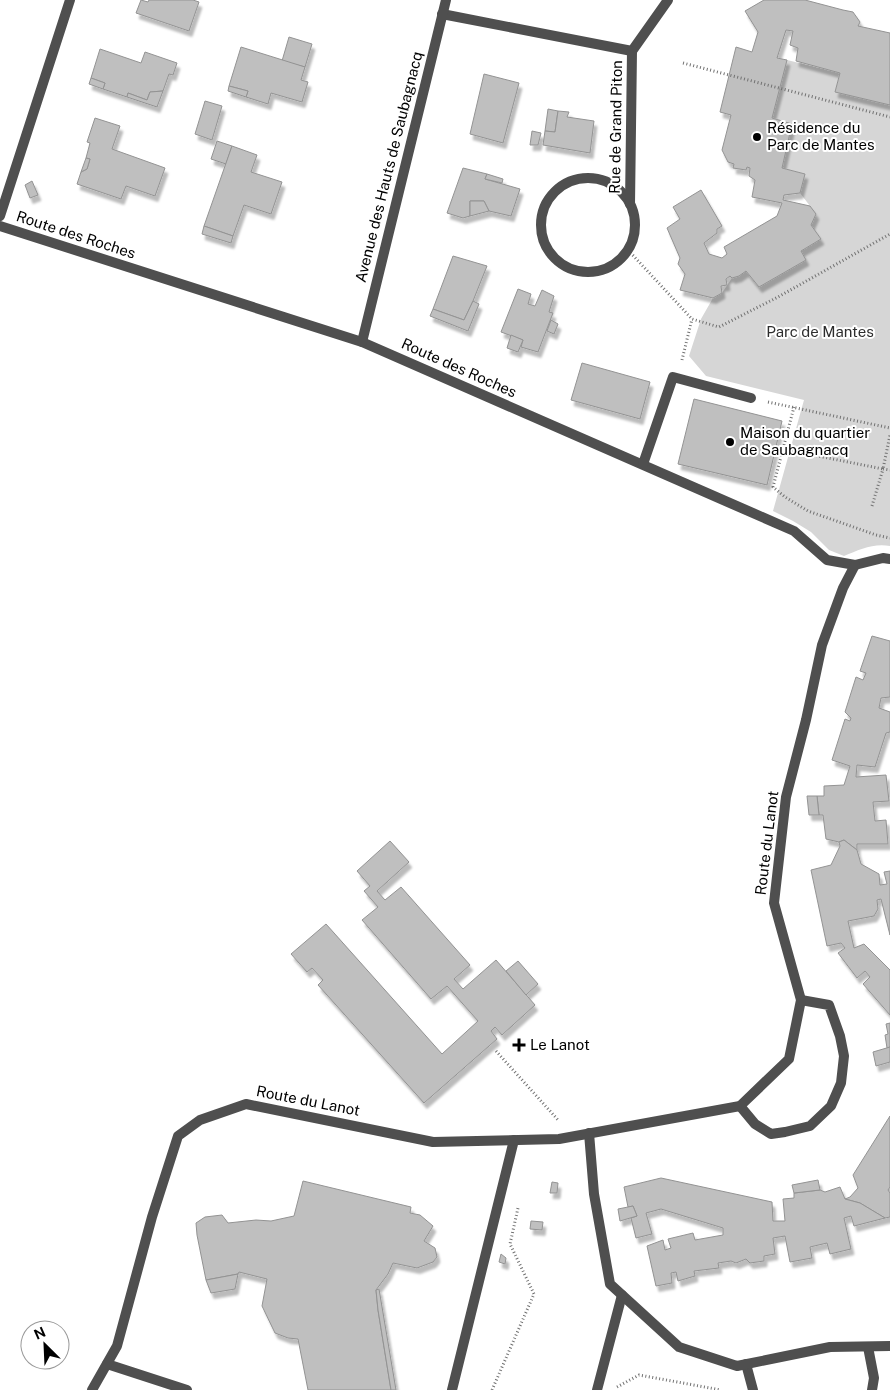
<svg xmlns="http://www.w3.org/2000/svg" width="890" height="1390" font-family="'Public Sans',sans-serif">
  <defs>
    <filter id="shadow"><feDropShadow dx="3" dy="5.5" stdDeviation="1" flood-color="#0004"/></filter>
  </defs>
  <rect width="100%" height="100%" fill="#fff"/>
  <path fill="#d6d6d6" d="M787,60L840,73L835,92L890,105V546C873,543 859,550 844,556L829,550L811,532L793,521L773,511L804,400L706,376L689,356L701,319L713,298L722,293L732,278L746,271L759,287L806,260L801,251L821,239L811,225L810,206L800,193L805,174L782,168L792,124L772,118Z"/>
  <g fill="#bfbfbf" stroke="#939393" filter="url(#shadow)">
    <polygon points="141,0 148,2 149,0 193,0 199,2 189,31 136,13"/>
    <polygon points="764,0 805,0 843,10 853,12 860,22 858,26 890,33 890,105 835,92 840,73 796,61 798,48 790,45 793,31 786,30 777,58 787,60 772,118 792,124 782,168 805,174 800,193 784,195 783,200 810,206 816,214 811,225 821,239 801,251 806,260 759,287 746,271 739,276 732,278 730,276 726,279 727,285 721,286 722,293 713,298 680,290 685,274 678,264 680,258 667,228 680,219 673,207 701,190 722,226 717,229 717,233 704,243 709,254 722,258 727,254 724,247 777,216 782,203 752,197 755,180 749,176 750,168 747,167 746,170 733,168 734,164 728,162 722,150 731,115 720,112 736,47 752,52 758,32 745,11"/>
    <polygon points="289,37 312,44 305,67 282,61"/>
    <polygon points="241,47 305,67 301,80 308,82 302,102 271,93 268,104 246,97 248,91 229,86"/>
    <polygon points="100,49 141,63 145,52 177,63 173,75 169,74 163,91 150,92 147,100 128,93 127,97 103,89 105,83 91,78"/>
    <polygon points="484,74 519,83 503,143 470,134"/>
    <polygon points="91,78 105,83 103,89 89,84"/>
    <polygon points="229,86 248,91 246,97 228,91"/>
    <polygon points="163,91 157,107 127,97 128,93 147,100 150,92"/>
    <polygon points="205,101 222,106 212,140 195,134"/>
    <polygon points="548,109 558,111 555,132 545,131"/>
    <polygon points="558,111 569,112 567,117 594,121 590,153 543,145 545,131 555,132"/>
    <polygon points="95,118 120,126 112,149 165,168 155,196 126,186 121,199 77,184 81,172 87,169 90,159 86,158 90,143 87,142"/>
    <polygon points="532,131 541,133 538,145 530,145"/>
    <polygon points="217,141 232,146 226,164 211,159"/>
    <polygon points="232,146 257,155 251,172 282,182 271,214 244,205 233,236 204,226"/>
    <polygon points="86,158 90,159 87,169 81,172"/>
    <polygon points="463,168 487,174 485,179 520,189 511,216 489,211 484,201 470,201 470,216 463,218 447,213"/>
    <polygon points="487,174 503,179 502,183 485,179"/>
    <polygon points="32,181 38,195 30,198 25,185"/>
    <polygon points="470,201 484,201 489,211 470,216"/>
    <polygon points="204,226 233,236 231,243 202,234"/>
    <polygon points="453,256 487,266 473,301 464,320 433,309"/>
    <polygon points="518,289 531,294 528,304 535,306 542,290 554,296 549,312 553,313 538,352 521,347 523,340 501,332"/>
    <polygon points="473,301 479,304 468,331 430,316 433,309 464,320"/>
    <polygon points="551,320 558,324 554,334 547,331"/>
    <polygon points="511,335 523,340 518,352 507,348"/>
    <polygon points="582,363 650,382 640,419 571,400"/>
    <polygon points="694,399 782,421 767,485 678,464"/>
    <polygon points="872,636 890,641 890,697 881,698 879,708 890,712 890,732 886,733 875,767 857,765 856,777 886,775 889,801 873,802 875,821 886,820 888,844 857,844 857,850 844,840 839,842 826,839 823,815 819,815 817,796 824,796 824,786 844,785 850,766 832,760 845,719 850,721 851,718 845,712 856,677 863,680 866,673 860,671"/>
    <polygon points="807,796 817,796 819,815 809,815"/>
    <polygon points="844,840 857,850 861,864 879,874 880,885 887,884 884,872 890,871 890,935 881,899 877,900 878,909 874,916 848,921 854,948 864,944 890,970 890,1015 863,984 870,977 865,971 857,978 838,953 845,948 841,943 827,946 811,870 831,865 840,846 839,842"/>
    <polygon points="390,841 409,862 377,891 385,900 401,887 470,965 454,979 463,989 496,960 535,1005 502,1035 495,1027 491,1031 497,1039 424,1103 318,985 323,980 312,968 307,972 291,954 326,924 442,1054 478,1021 447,986 431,999 362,920 378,907 364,891 370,886 357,871"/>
    <polygon points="518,961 538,984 526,995 506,971"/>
    <polygon points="890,1023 890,1047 887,1048 885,1035 888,1034 886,1024"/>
    <polygon points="890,1047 890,1062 876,1066 873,1052"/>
    <polygon points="890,1116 890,1187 888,1190 890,1193 890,1217 885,1218 860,1203 845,1199 850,1197 858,1188 853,1175"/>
    <polygon points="661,1178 772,1202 773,1221 785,1221 783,1199 794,1198 794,1193 820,1190 825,1192 840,1187 845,1199 860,1203 885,1218 854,1226 851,1216 844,1218 851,1249 830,1254 827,1243 810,1247 812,1258 790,1262 785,1236 773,1238 775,1254 764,1256 764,1261 750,1263 746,1259 736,1263 731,1261 718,1263 719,1268 694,1271 695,1276 678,1281 676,1272 671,1273 672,1283 656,1286 647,1246 663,1240 665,1250 671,1248 668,1239 693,1233 695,1240 723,1235 723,1228 661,1209 646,1213 652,1234 636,1238 631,1218 637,1216 633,1206 628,1207 624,1187"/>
    <polygon points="818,1180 820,1190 794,1193 792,1185"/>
    <polygon points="303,1181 411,1207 410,1213 420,1215 433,1226 424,1241 435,1248 437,1257 433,1262 417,1268 393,1263 388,1274 376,1290 378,1310 391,1390 308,1390 298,1339 288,1338 275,1333 262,1306 267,1279 239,1272 238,1274 206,1280 197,1235 196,1223 205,1217 222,1215 228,1223 256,1220 271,1221 294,1216"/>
    <polygon points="552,1182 558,1183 557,1193 550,1193"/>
    <polygon points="633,1206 637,1216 620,1221 618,1209"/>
    <polygon points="531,1221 543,1222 542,1230 530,1229"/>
    <polygon points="501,1254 506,1258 505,1264 499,1262"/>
    <polygon points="238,1274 235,1289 211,1293 206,1280"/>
    <polygon points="379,1289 396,1390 391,1390 378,1310 376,1290"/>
  </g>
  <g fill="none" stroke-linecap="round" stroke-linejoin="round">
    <g stroke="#717171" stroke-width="3" stroke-dasharray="1 2.5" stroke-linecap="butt">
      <polyline points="683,63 890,117"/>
      <polyline points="628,250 692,319 719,327 778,297 890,234"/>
      <polyline points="682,360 692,319"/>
      <polyline points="768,402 890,428"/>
      <polyline points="794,407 783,449 883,469 890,435"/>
      <polyline points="783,449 773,487 785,497 808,511 876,535 890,538"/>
      <polyline points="872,506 883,469 890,470"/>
      <polyline points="496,1051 559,1121"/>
      <polyline points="617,1387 639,1375 721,1390"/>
      <polyline points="492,1390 534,1294 510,1244 518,1208"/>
    </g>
    <g stroke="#4f4f4f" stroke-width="10">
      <polyline points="740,1106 755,1124 771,1134 785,1132 810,1126 831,1106 841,1083 844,1056 840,1036 829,1005 801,1000"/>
      <polyline points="868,1347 874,1378 872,1390"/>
      <polyline points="746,1364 753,1390"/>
      <polyline points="452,1390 514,1140"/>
      <polyline points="597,1390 622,1295"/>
    </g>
    <g stroke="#4f4f4f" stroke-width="10">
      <polyline points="442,14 632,51 668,0"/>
      <circle cx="588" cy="225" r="47"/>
      <polyline points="630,204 632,51"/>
      <polyline points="0,216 70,0"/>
      <polyline points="0,226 362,342 794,531 827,560 855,565 883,558 890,559"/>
      <polyline points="362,342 446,0"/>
      <polyline points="643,464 673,377 751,398"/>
      <polyline points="589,1133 594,1194 610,1284 679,1347 737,1366 830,1347 890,1346"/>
      <polyline points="107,1364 187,1390"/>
      <polyline points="92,1390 117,1346 152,1217 178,1136 200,1120 246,1104 433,1142 559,1139 740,1106 789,1059 801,1000 774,903 786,797 806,720 822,645 843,588 855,565"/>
    </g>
  </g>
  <g fill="#000" stroke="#fff" stroke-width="2">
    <circle cx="757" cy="137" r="5"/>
    <circle cx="730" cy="442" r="5"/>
    <path d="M516.5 1037.5h5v5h5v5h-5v5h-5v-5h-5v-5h5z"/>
  </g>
  <g text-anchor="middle" stroke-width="4" stroke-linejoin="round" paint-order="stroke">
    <g font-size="15" fill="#000" stroke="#fff">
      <text transform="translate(616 127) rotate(-89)" y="5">Rue de Grand Piton</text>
      <text transform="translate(389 167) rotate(-76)" y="5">Avenue des Hauts de Saubagnacq</text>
      <text transform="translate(76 235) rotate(18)" y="5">Route des Roches</text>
      <text transform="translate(459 368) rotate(24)" y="5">Route des Roches</text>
      <text transform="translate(767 843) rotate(-83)" y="5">Route du Lanot</text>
      <text transform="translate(308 1101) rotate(11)" y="5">Route du Lanot</text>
    </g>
    <g font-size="15" fill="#000" stroke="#fff" text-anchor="start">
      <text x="767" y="133">Résidence du<tspan x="767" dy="17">Parc de Mantes</tspan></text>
      <text x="740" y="438">Maison du quartier<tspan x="740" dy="17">de Saubagnacq</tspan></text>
      <text x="530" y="1050">Le Lanot</text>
    </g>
    <g font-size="15" fill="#2d2d2d" stroke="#fff">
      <text x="820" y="337">Parc de Mantes</text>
    </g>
  </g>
  <g transform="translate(45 1345) rotate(336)"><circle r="24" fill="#ffffff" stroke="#999999"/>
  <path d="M0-4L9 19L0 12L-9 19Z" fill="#000000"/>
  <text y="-8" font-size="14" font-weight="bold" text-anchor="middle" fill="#000000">N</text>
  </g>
</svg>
